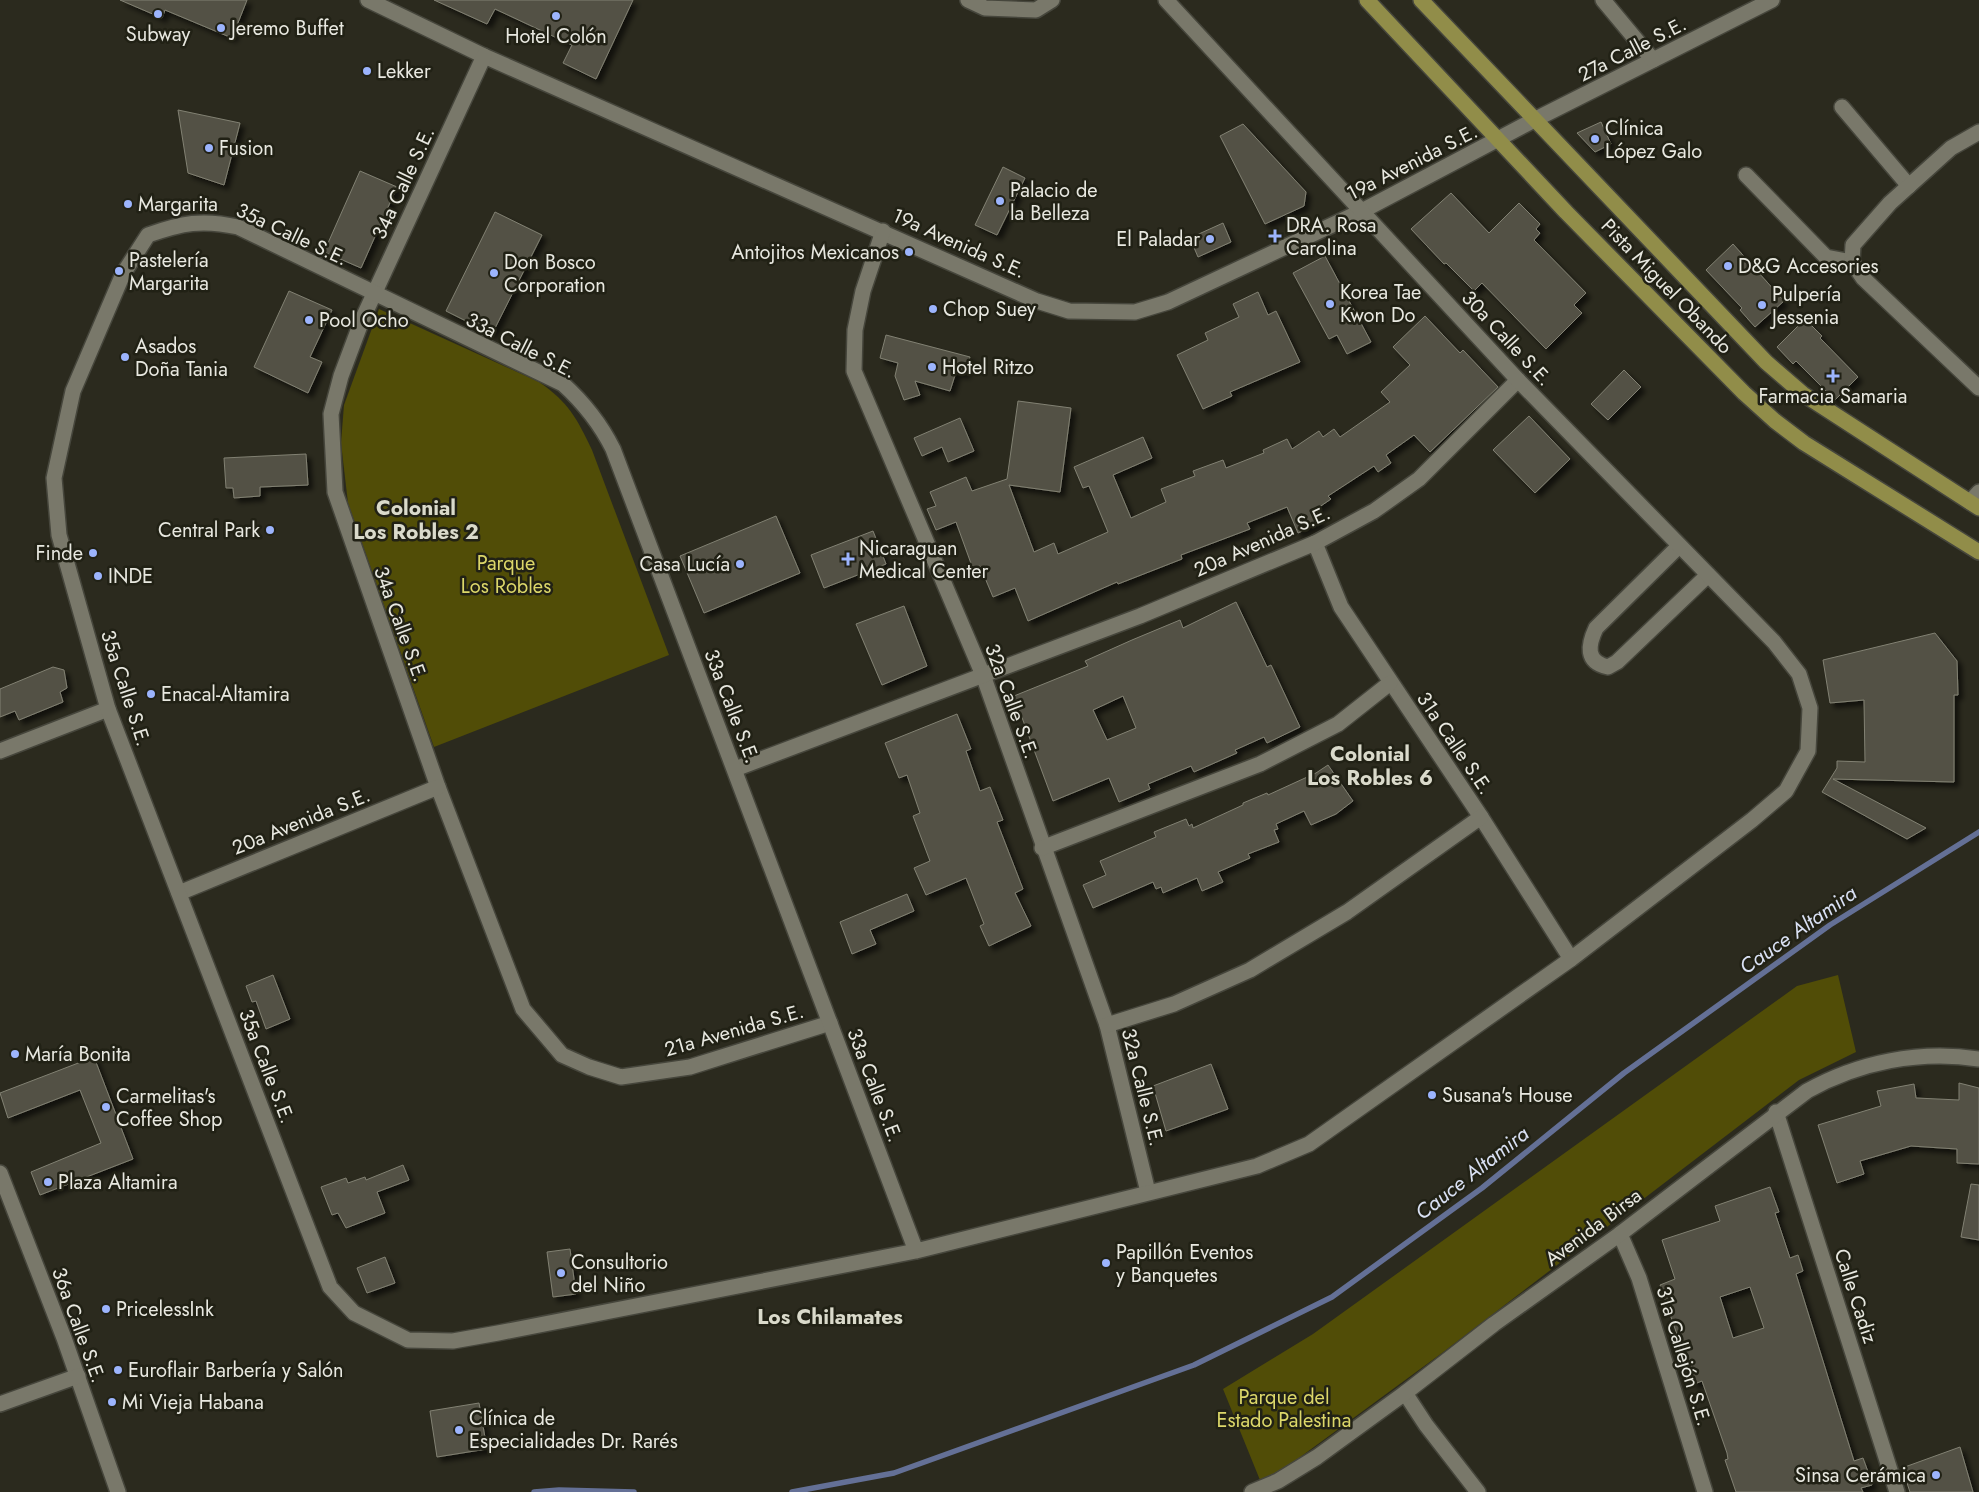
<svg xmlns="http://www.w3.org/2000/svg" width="1979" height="1492" font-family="Jost,sans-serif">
  <defs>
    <filter id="shadow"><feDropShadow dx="4.5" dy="4.5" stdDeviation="2.5" flood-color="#0009"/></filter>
  </defs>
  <rect width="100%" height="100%" fill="#2b2a1e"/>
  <g fill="#514d07">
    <path d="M379,309L539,382C569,403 576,417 592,450L669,655L434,747L348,503L341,443L344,405Z"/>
    <polygon points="1838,975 1856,1052 1799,1080 1442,1353 1262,1485 1223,1389 1313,1334 1797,986"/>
  </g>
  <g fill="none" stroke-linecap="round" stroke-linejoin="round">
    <g stroke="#647096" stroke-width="5.5">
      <polyline points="534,1492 559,1490 634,1492"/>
      <polyline points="792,1492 894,1473 1194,1365 1332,1297 1482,1188 1624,1073 1830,925 1979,832"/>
    </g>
  </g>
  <g fill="#525144" stroke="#828173" fill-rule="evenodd" filter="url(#shadow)">
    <polygon points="120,0 247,0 232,38 165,10 162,18"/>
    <polygon points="434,0 633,0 596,79 563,63 572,45 495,9 487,24"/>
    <polygon points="178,110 240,123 224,185 188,173"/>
    <polygon points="1601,122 1611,144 1595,152 1577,133"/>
    <polygon points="1243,124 1306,192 1304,206 1265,224 1220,136"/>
    <polygon points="1003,167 1025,178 997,235 975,225"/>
    <polygon points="360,171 397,187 361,268 324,252"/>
    <polygon points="1451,193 1489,233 1519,203 1540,224 1536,229 1540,233 1534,240 1586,293 1574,305 1582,313 1546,349 1482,283 1474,291 1446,263 1444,264 1411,229"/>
    <polygon points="495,212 542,235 492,334 446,311"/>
    <polygon points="1223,223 1231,242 1198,257 1190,238"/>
    <polygon points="1733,244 1784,301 1755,327 1740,310 1742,308 1706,270"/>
    <polygon points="1325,256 1371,342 1347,354 1337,335 1329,339 1293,273"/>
    <polygon points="289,291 332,310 310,357 322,362 308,393 254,367"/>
    <polygon points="1258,292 1268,315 1276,311 1300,362 1230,392 1232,396 1203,409 1177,355 1208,340 1205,333 1239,317 1233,304"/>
    <polygon points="1425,316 1460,353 1463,350 1498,387 1430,452 1414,435 1386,455 1391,463 1378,472 1374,466 1328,496 1331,499 1315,510 1320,523 1298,533 1287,507 1247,523 1250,529 1181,555 1182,559 1118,584 1117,582 1028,621 1015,588 993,597 980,566 973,569 956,522 936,530 927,509 936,506 930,492 966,477 972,491 1007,479 1018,401 1071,408 1060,492 1009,485 1034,552 1054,543 1058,554 1108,532 1089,486 1083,488 1074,467 1143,437 1152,458 1113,475 1131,518 1166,502 1161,489 1195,476 1193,471 1223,460 1226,468 1264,453 1263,450 1287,439 1292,449 1319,431 1323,437 1334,429 1340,437 1390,402 1381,392 1410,365 1393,347"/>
    <polygon points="1805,319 1822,336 1820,338 1858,377 1835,400 1796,361 1793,364 1777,347"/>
    <polygon points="886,335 970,357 965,374 956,372 950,391 915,381 920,395 904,400 895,376 898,363 880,358"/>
    <polygon points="1624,370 1641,387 1608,420 1591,404"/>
    <polygon points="1529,416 1570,459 1535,493 1493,450"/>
    <polygon points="960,418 974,451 948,462 942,447 922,456 914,438"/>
    <polygon points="306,454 308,485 260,487 260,496 234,498 233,488 226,488 224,458"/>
    <polygon points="776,516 800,573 704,613 680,556"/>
    <polygon points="873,531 886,564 824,588 811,555"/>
    <path d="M1236,602L1267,667L1271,665L1300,727L1267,743L1264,737L1235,750L1237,753L1194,772L1191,766L1148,784L1150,789L1119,802L1109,778L1053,801L1014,696L1088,666L1085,661L1132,640L1180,620L1183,628ZM1123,696L1136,728L1107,740L1093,710Z"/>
    <polygon points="904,606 927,666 882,685 856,624"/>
    <polygon points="1935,633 1957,661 1958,695 1954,695 1954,782 1833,779 1926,828 1907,839 1822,792 1837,768 1837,761 1865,762 1864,700 1830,703 1823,660"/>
    <polygon points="53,667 64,670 67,688 60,692 63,702 19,720 15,711 0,717 0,689"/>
    <polygon points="957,714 971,749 966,751 980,791 990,787 1003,820 997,822 1023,889 1015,893 1031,926 989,946 980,926 984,924 966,878 926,895 914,868 930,861 913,816 920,813 907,775 899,778 885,743"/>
    <polygon points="1328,765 1353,801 1336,814 1311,825 1304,811 1276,824 1278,829 1274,830 1279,842 1248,854 1250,858 1218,872 1223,882 1202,891 1197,878 1163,893 1161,887 1156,889 1153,882 1093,908 1083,885 1106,875 1100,861 1156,837 1154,832 1186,819 1189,826 1192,824 1193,828 1243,805 1243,803 1267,793 1268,795 1316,773"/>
    <polygon points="907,894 914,911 870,930 876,944 852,954 840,922"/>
    <polygon points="273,975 290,1019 266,1029 256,1001 252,1002 246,986"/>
    <polygon points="94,1057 133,1159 40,1195 31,1172 101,1143 80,1090 8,1118 0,1093"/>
    <polygon points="1211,1064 1228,1109 1166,1131 1153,1086"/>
    <polygon points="1959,1083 1979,1088 1979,1164 1957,1163 1957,1149 1911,1146 1860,1161 1864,1174 1837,1183 1818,1125 1881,1106 1877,1091 1914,1084 1916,1098 1959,1100"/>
    <polygon points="403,1165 409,1180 377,1192 385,1213 346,1228 338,1213 332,1215 321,1187 346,1178 348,1183 365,1177 366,1180"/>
    <polygon points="1971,1184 1979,1185 1979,1240 1961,1237"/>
    <path d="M1770,1187L1779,1212L1775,1213L1790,1258L1798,1255L1803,1271L1796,1274L1854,1461L1863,1458L1871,1480L1872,1485L1861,1488L1863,1492H1736L1725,1460L1728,1459L1727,1453L1702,1381L1694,1384L1660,1285L1675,1279L1662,1240L1720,1221L1715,1206ZM1750,1287L1764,1328L1733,1338L1720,1297Z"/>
    <polygon points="570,1249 576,1294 553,1297 547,1252"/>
    <polygon points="385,1257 395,1283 367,1293 357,1268"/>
    <polygon points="479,1403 487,1449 437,1457 430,1411"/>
    <polygon points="1960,1447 1973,1492 1910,1492 1902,1468"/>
  </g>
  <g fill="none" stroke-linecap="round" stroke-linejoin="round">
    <defs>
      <g id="minor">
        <polyline points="368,0 484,56 1037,301 1069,311 1135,312 1168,302 1362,211 1536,119 1772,0"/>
        <polyline points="968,0 985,8 1036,10 1052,0"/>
        <polyline points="1603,0 1653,60"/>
        <polyline points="484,56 362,320 341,376 331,414 335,492 438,787 523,1009 562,1055 589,1067 621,1077 690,1067 830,1023"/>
        <polyline points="1842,107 1909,186"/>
        <polyline points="1746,175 1826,257 1852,262"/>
        <polyline points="883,231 863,291 855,330 854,371 983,675 1107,1025 1148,1192"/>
        <polyline points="1852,262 1853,245 1890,203 1951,148 1979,132"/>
        <polyline points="1852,262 1863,278 1979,388"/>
        <polyline points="1970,502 1979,492"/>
        <polyline points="1315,543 1341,607 1481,817 1571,959"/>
        <path d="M1679,546L1596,628C1588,645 1585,662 1608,667L1617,662L1708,575"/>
        <polyline points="0,751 108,709"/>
        <polyline points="735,769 1140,616 1315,543 1374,511 1419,479 1518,380"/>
        <polyline points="1042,848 1260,764 1338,724 1390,683"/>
        <polyline points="179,893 438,787"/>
        <polyline points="1107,1025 1174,1004 1250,970 1347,912 1481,817"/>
        <polyline points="1776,1112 1897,1492"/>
        <polyline points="0,1173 64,1338 118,1492"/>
        <polyline points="1620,1234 1639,1278 1705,1492"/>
        <path d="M916,1251L613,449C600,423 584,403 563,384L238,227C202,219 182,223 148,235L123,274L73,391L54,478L59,535L108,709L330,1287L354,1313L408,1340L453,1341L498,1333L916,1251L1257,1166L1309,1144L1571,959L1752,820L1786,791L1808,751L1810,708L1799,674L1774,642L1518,380L1166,0"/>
        <polyline points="1405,1393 1426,1425 1478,1492"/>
        <polyline points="0,1404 78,1376"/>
        <path d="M1252,1492L1278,1481L1317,1457L1405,1393L1494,1324L1620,1234L1807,1091C1859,1062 1919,1050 1979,1059"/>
      </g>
      <g id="major">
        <polyline points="1367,0 1566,212 1744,393 1775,421 1804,443 1979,552"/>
        <polyline points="1421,0 1766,362 1803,394 1979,508"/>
      </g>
    </defs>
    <use href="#minor" stroke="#46463c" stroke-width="18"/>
    <use href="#major" stroke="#46463c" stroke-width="18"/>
    <use href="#minor" stroke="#79786a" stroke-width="15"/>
    <use href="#major" stroke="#918d49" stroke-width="15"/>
  </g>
  <g fill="#9cb4fd" stroke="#212115" stroke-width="2">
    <circle cx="158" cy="14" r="5"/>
    <circle cx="556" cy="16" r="5"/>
    <circle cx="221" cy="28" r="5"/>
    <circle cx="367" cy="71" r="5"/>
    <circle cx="1595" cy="139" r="5"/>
    <circle cx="209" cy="148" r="5"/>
    <circle cx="1000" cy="201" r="5"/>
    <circle cx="128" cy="204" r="5"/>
    <path d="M1272.5 228.5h5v5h5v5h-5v5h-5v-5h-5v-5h5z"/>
    <circle cx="1210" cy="239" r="5"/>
    <circle cx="909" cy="252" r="5"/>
    <circle cx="1728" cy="266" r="5"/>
    <circle cx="119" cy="271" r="5"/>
    <circle cx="494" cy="273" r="5"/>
    <circle cx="1330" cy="304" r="5"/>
    <circle cx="1762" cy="305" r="5"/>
    <circle cx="933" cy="309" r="5"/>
    <circle cx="309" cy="320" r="5"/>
    <circle cx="125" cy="357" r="5"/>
    <circle cx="932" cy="367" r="5"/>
    <path d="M1830.5 368.5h5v5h5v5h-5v5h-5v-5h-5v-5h5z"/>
    <circle cx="270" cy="530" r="5"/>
    <circle cx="93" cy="553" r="5"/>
    <path d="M845.5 551.5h5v5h5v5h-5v5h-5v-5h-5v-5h5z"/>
    <circle cx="740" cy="564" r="5"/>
    <circle cx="98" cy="576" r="5"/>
    <circle cx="151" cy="694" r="5"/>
    <circle cx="15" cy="1054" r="5"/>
    <circle cx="1432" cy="1095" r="5"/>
    <circle cx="106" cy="1107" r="5"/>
    <circle cx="48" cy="1182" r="5"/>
    <circle cx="1106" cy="1263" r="5"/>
    <circle cx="561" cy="1273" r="5"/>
    <circle cx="106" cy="1309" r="5"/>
    <circle cx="118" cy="1370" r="5"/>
    <circle cx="112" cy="1402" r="5"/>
    <circle cx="459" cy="1430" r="5"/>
    <circle cx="1936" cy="1475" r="5"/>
  </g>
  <g text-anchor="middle" stroke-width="5" stroke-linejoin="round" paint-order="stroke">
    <g font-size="20" fill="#e8e8e0" stroke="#212115" text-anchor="start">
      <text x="231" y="35">Jeremo Buffet</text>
      <text x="158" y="41" text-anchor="middle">Subway</text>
      <text x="556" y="43" text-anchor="middle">Hotel Colón</text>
      <text x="377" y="78">Lekker</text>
      <text x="1605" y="135">Clínica<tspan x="1605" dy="23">López Galo</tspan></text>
      <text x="219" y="155">Fusion</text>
      <text x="1010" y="197">Palacio de<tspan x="1010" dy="23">la Belleza</tspan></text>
      <text x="138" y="211">Margarita</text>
      <text x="1286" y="232">DRA. Rosa<tspan x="1286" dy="23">Carolina</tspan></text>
      <text x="1200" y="246" text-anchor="end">El Paladar</text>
      <text x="899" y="259" text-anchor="end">Antojitos Mexicanos</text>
      <text x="129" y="267">Pastelería<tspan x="129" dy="23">Margarita</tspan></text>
      <text x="504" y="269">Don Bosco<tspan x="504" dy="23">Corporation</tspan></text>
      <text x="1738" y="273">D&amp;G Accesories</text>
      <text x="1340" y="299">Korea Tae<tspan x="1340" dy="23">Kwon Do</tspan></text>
      <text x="1772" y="301">Pulpería<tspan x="1772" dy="23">Jessenia</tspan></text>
      <text x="943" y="316">Chop Suey</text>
      <text x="319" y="327">Pool Ocho</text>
      <text x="135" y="353">Asados<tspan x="135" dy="23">Doña Tania</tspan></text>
      <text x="942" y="374">Hotel Ritzo</text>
      <text x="1833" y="403" text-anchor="middle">Farmacia Samaria</text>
      <text x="260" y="537" text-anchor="end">Central Park</text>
      <text x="859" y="555">Nicaraguan<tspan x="859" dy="23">Medical Center</tspan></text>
      <text x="83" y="560" text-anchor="end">Finde</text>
      <text x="730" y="571" text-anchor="end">Casa Lucía</text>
      <text x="108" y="583">INDE</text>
      <text x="161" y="701">Enacal-Altamira</text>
      <text x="25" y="1061">María Bonita</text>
      <text x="1442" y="1102">Susana's House</text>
      <text x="116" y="1103">Carmelitas's<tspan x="116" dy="23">Coffee Shop</tspan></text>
      <text x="58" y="1189">Plaza Altamira</text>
      <text x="1116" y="1259">Papillón Eventos<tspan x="1116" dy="23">y Banquetes</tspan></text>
      <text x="571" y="1269">Consultorio<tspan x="571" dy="23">del Niño</tspan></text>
      <text x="116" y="1316">PricelessInk</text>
      <text x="128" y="1377">Euroflair Barbería y Salón</text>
      <text x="122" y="1409">Mi Vieja Habana</text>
      <text x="469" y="1425">Clínica de<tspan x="469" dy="23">Especialidades Dr. Rarés</tspan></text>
      <text x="1926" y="1482" text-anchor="end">Sinsa Cerámica</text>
    </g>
    <g font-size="20" fill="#e8e8e0" stroke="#212115">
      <text transform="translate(1632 49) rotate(-27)" y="7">27a Calle S.E.</text>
      <text transform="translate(1412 162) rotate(-27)" y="7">19a Avenida S.E.</text>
      <text transform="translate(403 183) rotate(-65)" y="7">34a Calle S.E.</text>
      <text transform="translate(292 234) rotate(25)" y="7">35a Calle S.E.</text>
      <text transform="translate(959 243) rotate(24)" y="7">19a Avenida S.E.</text>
      <text transform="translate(1667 286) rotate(46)" y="7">Pista Miguel Obando</text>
      <text transform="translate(1507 338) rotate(47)" y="7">30a Calle S.E.</text>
      <text transform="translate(521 345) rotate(27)" y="7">33a Calle S.E.</text>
      <text transform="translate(1262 541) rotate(-24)" y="7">20a Avenida S.E.</text>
      <text transform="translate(401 624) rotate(70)" y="7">34a Calle S.E.</text>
      <text transform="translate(126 688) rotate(72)" y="7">35a Calle S.E.</text>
      <text transform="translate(1012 701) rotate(70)" y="7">32a Calle S.E.</text>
      <text transform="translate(732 706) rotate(69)" y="7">33a Calle S.E.</text>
      <text transform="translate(1455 743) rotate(56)" y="7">31a Calle S.E.</text>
      <text transform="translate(301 821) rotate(-22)" y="7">20a Avenida S.E.</text>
      <text transform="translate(734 1030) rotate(-16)" y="7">21a Avenida S.E.</text>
      <text transform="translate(267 1066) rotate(69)" y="7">35a Calle S.E.</text>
      <text transform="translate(875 1085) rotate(69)" y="7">33a Calle S.E.</text>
      <text transform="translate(1143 1087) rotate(76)" y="7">32a Calle S.E.</text>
      <text transform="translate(1593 1227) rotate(-37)" y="7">Avenida Birsa</text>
      <text transform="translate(1856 1296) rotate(72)" y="7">Calle Cadiz</text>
      <text transform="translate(79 1325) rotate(70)" y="7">36a Calle S.E.</text>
      <text transform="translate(1684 1356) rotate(73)" y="7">31a Callejón S.E.</text>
    </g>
    <g font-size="20" fill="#dcd769" stroke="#212115">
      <text x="506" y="570">Parque<tspan x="506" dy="23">Los Robles</tspan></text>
      <text x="1284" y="1404">Parque del<tspan x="1284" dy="23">Estado Palestina</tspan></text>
    </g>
    <g font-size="21" font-weight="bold" fill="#dadacb" stroke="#212115">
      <text x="416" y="515">Colonial<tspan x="416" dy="24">Los Robles 2</tspan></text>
      <text x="1370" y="761">Colonial<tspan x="1370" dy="24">Los Robles 6</tspan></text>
      <text x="830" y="1324">Los Chilamates</text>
    </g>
    <g font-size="21" font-style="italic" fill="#dae1f4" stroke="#212115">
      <text transform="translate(1798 930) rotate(-35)" y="7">Cauce Altamira</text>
      <text transform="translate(1472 1173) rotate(-38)" y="7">Cauce Altamira</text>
    </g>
  </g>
</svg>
